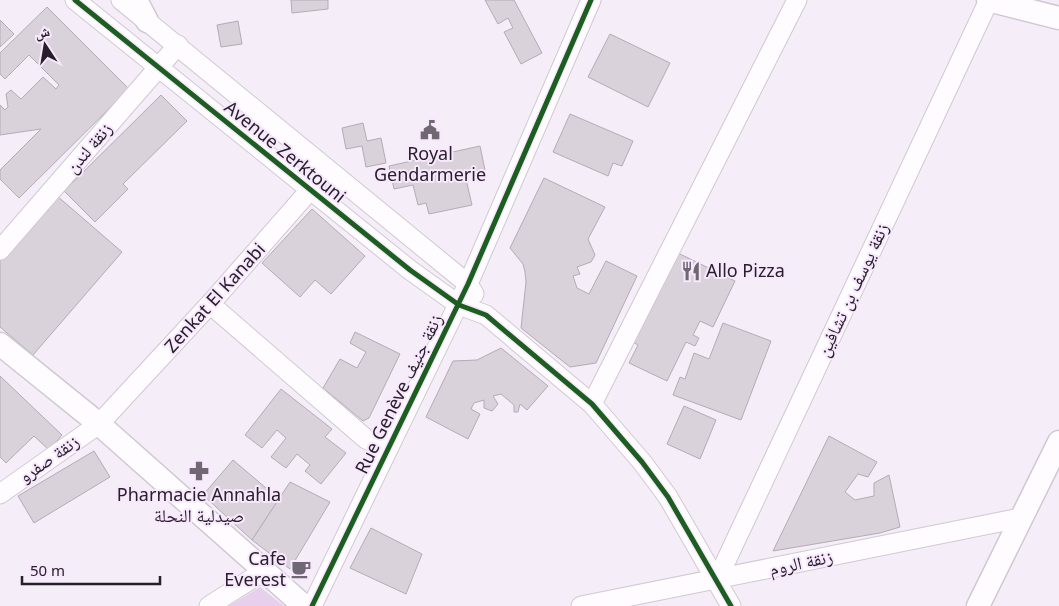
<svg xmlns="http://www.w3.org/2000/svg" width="1059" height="606" font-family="'Noto Sans','Noto Naskh Arabic',sans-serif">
  <rect width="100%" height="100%" fill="#f5edf8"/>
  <polygon fill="#e6d0ed" points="260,587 284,606 229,606"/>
  <g fill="#d9d2db" stroke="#b3acb5">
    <polygon points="291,0 328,0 328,9 292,13"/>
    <polygon points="485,0 514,0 542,53 521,64 504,32 513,28 508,18 498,24"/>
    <polygon points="47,7 129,89 19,198 0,179 0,170 41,129 0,135 0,105 5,110 8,107 6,94 11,90 21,99 43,77 56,89 59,85 29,55 5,79 0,74 0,53"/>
    <polygon points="0,20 14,34 0,47"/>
    <polygon points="238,21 242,44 221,47 217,25"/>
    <polygon points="610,34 670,63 648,107 588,77"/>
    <polygon points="161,95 187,121 123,184 128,189 95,222 64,191"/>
    <polygon points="570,114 633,141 622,166 613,163 608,176 553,152"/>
    <polygon points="363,123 367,141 381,138 386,163 366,167 362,146 346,149 342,128"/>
    <polygon points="480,146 485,170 465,175 472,205 429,214 426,203 418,205 413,185 394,189 389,166"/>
    <polygon points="544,178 605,207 588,239 595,255 591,262 577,267 580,274 573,276 577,288 589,294 606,261 637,276 596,363 570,367 521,328 526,282 525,272 523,264 510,248"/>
    <polygon points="56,195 122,252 33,355 0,327 0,260"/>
    <polygon points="312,209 365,256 331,294 315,280 300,297 262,263"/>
    <polygon points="676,252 735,281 713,327 700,321 693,335 699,338 695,346 686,342 667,381 629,363 638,345 633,342"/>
    <polygon points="723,323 771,341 741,420 673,395 680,377 685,379 694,353 709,359"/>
    <polygon points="355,332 400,354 369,418 363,421 323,388 340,359 357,368 366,352 350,343"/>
    <polygon points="501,348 548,386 527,410 520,404 518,412 514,412 514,405 501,394 493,396 498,404 492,411 484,408 484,400 474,403 471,409 480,414 468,439 426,417 453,361 477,360"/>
    <polygon points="0,376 62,435 49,450 34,436 6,463 0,457"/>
    <polygon points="281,389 332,429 325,437 346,453 321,484 305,471 310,465 297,454 286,468 271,457 286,438 277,430 262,448 245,435"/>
    <polygon points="684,406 716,420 700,459 667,444"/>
    <polygon points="829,436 877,462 868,477 858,474 845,492 855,500 874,496 874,483 889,475 900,527 880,533 773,551"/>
    <polygon points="94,451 110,477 34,523 18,496"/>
    <polygon points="233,460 279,499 252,540 203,495"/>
    <polygon points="290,482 330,502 290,569 252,540"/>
    <polygon points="371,528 422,554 406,594 350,568"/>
  </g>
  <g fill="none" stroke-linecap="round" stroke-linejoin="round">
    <defs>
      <g id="minor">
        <polyline points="75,0 410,270 459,305 486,315 592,404 642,462 668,497 731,606"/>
        <polyline points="121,0 468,284 474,294"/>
        <polyline points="0,250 178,45"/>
        <polyline points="210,304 366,439 388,449"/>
        <polyline points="592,404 797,0"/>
        <polyline points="0,494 99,424 210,304 317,182"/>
        <polyline points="717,580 989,0"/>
        <polyline points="209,606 264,571"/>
        <polyline points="312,606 468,284 591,0"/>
        <polyline points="581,606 1020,518"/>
      </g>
      <g id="tertiary">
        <polyline points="136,0 147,21"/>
        <polyline points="988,0 1059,18"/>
        <polyline points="0,344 99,424 304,606"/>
        <polyline points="978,606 1059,442"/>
      </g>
    </defs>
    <use href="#minor" stroke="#d0c8d2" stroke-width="21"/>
    <use href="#tertiary" stroke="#d0c8d2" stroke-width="25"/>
    <use href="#minor" stroke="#fefcfe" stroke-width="19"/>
    <use href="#tertiary" stroke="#fefcfe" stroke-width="22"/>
    <defs>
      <g id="cycleway">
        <polyline points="75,0 410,270 459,305 486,315 592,404 642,462 668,497 731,606"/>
        <polyline points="312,606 468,284 591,0"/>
      </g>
    </defs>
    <use href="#cycleway" stroke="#f8e8fd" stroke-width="8"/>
    <use href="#cycleway" stroke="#1b5e20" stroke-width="5"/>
  </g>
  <defs>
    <symbol id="civic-bare" viewBox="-9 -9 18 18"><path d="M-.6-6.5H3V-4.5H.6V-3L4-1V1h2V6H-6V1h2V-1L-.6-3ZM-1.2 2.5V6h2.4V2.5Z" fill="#6f6872" stroke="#f8e8fd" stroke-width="2.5" paint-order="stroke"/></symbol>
    <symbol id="restaurant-bare" viewBox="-9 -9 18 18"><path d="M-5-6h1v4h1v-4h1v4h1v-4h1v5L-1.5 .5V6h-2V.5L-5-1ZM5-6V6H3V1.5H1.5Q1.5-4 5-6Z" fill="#6f6872" stroke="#f8e8fd" stroke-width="2.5" paint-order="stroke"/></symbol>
    <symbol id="pharmacy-bare" viewBox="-9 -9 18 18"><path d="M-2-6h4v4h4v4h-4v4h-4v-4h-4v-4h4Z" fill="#6f6872" stroke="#f8e8fd" stroke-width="2.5" paint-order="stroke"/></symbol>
    <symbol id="cafe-bare" viewBox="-9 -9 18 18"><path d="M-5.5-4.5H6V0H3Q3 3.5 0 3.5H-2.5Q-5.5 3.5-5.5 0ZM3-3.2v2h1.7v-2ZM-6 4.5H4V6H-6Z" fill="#6f6872" stroke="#f8e8fd" stroke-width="2.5" paint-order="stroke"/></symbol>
  </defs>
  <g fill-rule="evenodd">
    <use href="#civic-bare" x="416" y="116" width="28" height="28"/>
    <use href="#restaurant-bare" x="677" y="257" width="28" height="28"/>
    <use href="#pharmacy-bare" x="185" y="457" width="28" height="28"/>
    <use href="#cafe-bare" x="287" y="555" width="28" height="28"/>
  </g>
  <g text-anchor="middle" stroke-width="4" stroke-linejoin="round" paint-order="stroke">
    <g font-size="18" fill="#27202a" stroke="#f8e8fd">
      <text transform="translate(89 148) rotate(-49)" y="6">زنقة لندن</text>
      <text transform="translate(285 152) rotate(39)" y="6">Avenue Zerktouni</text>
      <text transform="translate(853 290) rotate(-65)" y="6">زنقة يوسف بن تشافين</text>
      <text transform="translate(215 298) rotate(-48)" y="6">Zenkat El Kanabi</text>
      <text transform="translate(399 394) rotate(-64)" y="6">Rue Genève زنقة جنيف</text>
      <text transform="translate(49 459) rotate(-35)" y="6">زنقة صفرو</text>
      <text transform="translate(801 563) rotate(-12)" y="6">زنقة الروم</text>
    </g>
    <g font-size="18" fill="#27202a" stroke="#f8e8fd">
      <text x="430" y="160">Royal<tspan x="430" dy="21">Gendarmerie</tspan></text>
      <text x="706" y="277" text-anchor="start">Allo Pizza</text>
      <text x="199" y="501">Pharmacie Annahla<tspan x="199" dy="21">صيدلية النحلة</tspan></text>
      <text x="286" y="565" text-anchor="end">Cafe<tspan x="286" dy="21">Everest</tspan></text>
    </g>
  </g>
  <g transform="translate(45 45) rotate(348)" stroke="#f8e8fd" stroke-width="4" paint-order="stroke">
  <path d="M0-4L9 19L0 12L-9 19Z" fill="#27202a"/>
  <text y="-8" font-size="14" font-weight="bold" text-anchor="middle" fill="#27202a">ش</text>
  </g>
  <path d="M22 576v8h138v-8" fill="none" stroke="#27202a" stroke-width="2.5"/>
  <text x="30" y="576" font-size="15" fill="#27202a" stroke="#f8e8fd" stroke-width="4" paint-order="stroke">50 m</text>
</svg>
